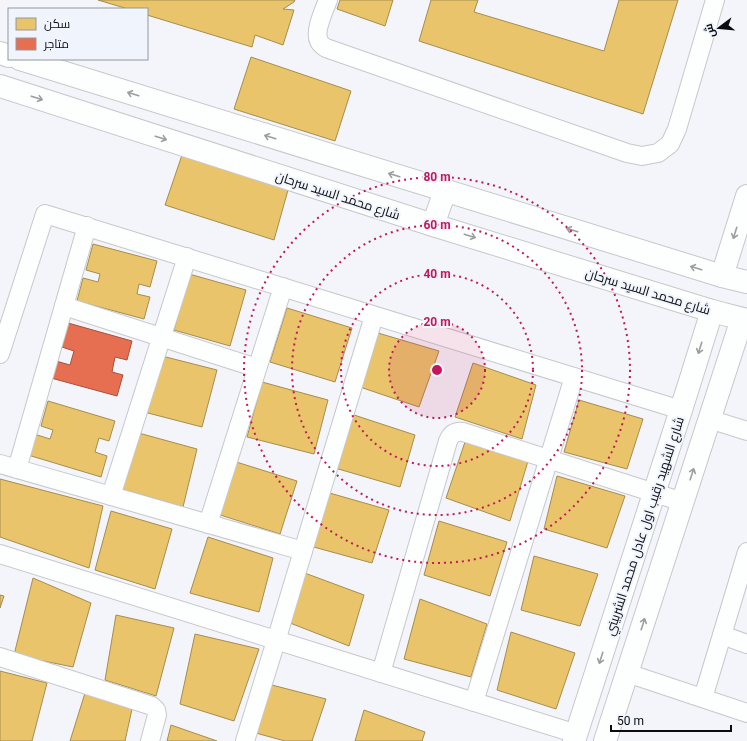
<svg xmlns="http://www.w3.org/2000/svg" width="747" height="741" font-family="Roboto,Cairo,sans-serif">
  <rect width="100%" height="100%" fill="#f3f5fa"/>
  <g fill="#e9c46a" stroke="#a68d4f">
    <polygon points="98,0 295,0 294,2 283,9 294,10 283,45 255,35 252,47 147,15 147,9 128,9"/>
    <polygon points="340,0 393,0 385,26 337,9"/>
    <polygon points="431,0 478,0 474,12 604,51 619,0 678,0 643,114 419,41"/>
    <polygon points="251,57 351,91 335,141 234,109"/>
    <polygon points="182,155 288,190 274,240 165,205"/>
    <polygon points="93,244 157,261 150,287 139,284 137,294 150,297 144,319 77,301 83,278 98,282 100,274 86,270"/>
    <polygon points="189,274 246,290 230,346 174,330"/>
    <polygon points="287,308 352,328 335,382 270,362"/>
    <polygon points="378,333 439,351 419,407 360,387"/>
    <polygon points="158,355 217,370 202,427 144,412"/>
    <polygon points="473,363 536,385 522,439 455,417"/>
    <polygon points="262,382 328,400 314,454 247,437"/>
    <polygon points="579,400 643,419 627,469 564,452"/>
    <polygon points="48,401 115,421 109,441 99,438 95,452 107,456 101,477 28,455 34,434 50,439 53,430 41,426"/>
    <polygon points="351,414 415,435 400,487 335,468"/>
    <polygon points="135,432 197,449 183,507 121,489"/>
    <polygon points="465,442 528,461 510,521 446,498"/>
    <polygon points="230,460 297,481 280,534 214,513"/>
    <polygon points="557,476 625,496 607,548 544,529"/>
    <polygon points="0,479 103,506 89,568 0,537"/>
    <polygon points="326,492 389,510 372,563 310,546"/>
    <polygon points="111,511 172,529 155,589 95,570"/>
    <polygon points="439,521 507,542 490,596 424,575"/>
    <polygon points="208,537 273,558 259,612 190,593"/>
    <polygon points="534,556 598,574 580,626 521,610"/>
    <polygon points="302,572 364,595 349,646 285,621"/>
    <polygon points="33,578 91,603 73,667 14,655"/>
    <polygon points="0,595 4,596 0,608"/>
    <polygon points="420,599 487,624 471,677 404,659"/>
    <polygon points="116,615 174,628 156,696 105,680"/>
    <polygon points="511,632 575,653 556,709 497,690"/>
    <polygon points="195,634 259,649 234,721 180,704"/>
    <polygon points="0,671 47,683 32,741 0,741"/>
    <polygon points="268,684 326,699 312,741 285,741 252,732"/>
    <polygon points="85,693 132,709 125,741 70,741"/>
    <polygon points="364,710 425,732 422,741 355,741"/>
    <polygon points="171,725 217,741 167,741"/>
  </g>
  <polygon fill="#e76f51" stroke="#a5513d" points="68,323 132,341 127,360 115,357 112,372 123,375 117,396 51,378 56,361 70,365 74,351 62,347"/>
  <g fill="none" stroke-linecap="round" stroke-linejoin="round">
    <defs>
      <g id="minor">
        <path d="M328,0C324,10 314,32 319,41C320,44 323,46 326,48L627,153L642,156L658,153L670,144L677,129L715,0"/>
        <polyline points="64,306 257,368"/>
        <polyline points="0,354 45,214 681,410"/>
        <polyline points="709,419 747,431"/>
        <polyline points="0,464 303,551"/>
        <polyline points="17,469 87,226"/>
        <polyline points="111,496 187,257"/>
        <polyline points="208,524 283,287"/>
        <polyline points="0,554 577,734"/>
        <polyline points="722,635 747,644"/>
        <polyline points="0,657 152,706 156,710 157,715 150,741"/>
        <path d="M381,673L448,441C451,434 455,431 463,432L683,502"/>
        <polyline points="627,673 747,713"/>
        <polyline points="703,698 747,552"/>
        <polyline points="474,702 574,377"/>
        <polyline points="245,741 276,641 303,551 374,316"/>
      </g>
      <g id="tertiary">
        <polyline points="0,53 9,56"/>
        <polyline points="20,59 722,276 747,282"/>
        <polyline points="0,86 433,225 712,311 747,320"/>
        <polyline points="433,225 445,191"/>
        <polyline points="722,276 747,196"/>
        <polyline points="574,741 681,410 712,311"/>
        <polyline points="605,741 742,319"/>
      </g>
    </defs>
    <use href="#minor" stroke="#c7c8cc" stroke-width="20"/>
    <use href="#tertiary" stroke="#c7c8cc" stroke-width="24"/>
    <use href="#minor" stroke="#fdfefe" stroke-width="18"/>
    <use href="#tertiary" stroke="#fdfefe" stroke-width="22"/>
  </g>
  <defs><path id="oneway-shaft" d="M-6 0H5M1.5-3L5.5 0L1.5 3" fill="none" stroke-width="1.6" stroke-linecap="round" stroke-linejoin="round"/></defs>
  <g stroke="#9c9d9e">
    <use href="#oneway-shaft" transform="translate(133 94) rotate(-163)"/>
    <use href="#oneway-shaft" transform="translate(37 98) rotate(18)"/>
    <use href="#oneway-shaft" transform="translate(270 137) rotate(-163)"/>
    <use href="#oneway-shaft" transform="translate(161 138) rotate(18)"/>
    <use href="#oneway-shaft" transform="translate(394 175) rotate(-163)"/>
    <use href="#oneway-shaft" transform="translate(572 230) rotate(-163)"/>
    <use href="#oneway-shaft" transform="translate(735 233) rotate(107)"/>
    <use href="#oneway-shaft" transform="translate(470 236) rotate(17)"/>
    <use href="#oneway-shaft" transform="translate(696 268) rotate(-163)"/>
    <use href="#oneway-shaft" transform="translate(700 348) rotate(107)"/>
    <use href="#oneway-shaft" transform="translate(692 474) rotate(-72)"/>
    <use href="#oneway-shaft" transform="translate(643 624) rotate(-72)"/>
    <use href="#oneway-shaft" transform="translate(601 658) rotate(108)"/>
  </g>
  <circle cx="437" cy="370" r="48" fill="#c2185b" fill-opacity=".12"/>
  <g fill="none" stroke="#c2185b" stroke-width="2" stroke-dasharray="2 4">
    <circle cx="437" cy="370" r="48"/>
    <circle cx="437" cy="370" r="96"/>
    <circle cx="437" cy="370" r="145"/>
    <circle cx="437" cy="370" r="193"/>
  </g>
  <g text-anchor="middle" stroke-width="4" stroke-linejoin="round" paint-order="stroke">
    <g font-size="13" fill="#0b0c0f" stroke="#f0f4fd">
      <text transform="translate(338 195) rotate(18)" y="5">شارع محمد السيد سرحان</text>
      <text transform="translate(648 291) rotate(17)" y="5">شارع محمد السيد سرحان</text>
      <text transform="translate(644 526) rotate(-72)" y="5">شارع الشهيد رقيب اول عادل محمد الشربيني</text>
    </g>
  </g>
  <circle cx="437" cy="370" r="6" fill="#c2185b" stroke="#f0f4fd" stroke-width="2"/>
  <g font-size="12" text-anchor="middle" font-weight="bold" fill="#c2185b" stroke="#f0f4fd" stroke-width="4" stroke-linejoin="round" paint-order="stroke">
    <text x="437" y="181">80 m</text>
    <text x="437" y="229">60 m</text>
    <text x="437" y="278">40 m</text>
    <text x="437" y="326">20 m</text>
  </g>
  <rect x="8" y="8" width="140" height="52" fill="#f0f4fd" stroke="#94979e"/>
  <rect x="16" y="18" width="20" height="12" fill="#e9c46a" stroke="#94979e"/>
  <text x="44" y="28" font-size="12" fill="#0b0c0f">سكن</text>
  <rect x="16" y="38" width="20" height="12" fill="#e76f51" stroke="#94979e"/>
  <text x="44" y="48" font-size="12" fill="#0b0c0f">متاجر</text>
  <g transform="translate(719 28) rotate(254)" stroke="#f0f4fd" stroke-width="3" paint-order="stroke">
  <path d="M0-3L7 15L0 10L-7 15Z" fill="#0b0c0f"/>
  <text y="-6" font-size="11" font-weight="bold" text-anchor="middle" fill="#0b0c0f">ش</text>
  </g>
  <path d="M611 725v6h120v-6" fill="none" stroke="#0b0c0f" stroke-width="2"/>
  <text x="617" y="725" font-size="12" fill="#0b0c0f" stroke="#f0f4fd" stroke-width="3" paint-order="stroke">50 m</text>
</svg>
